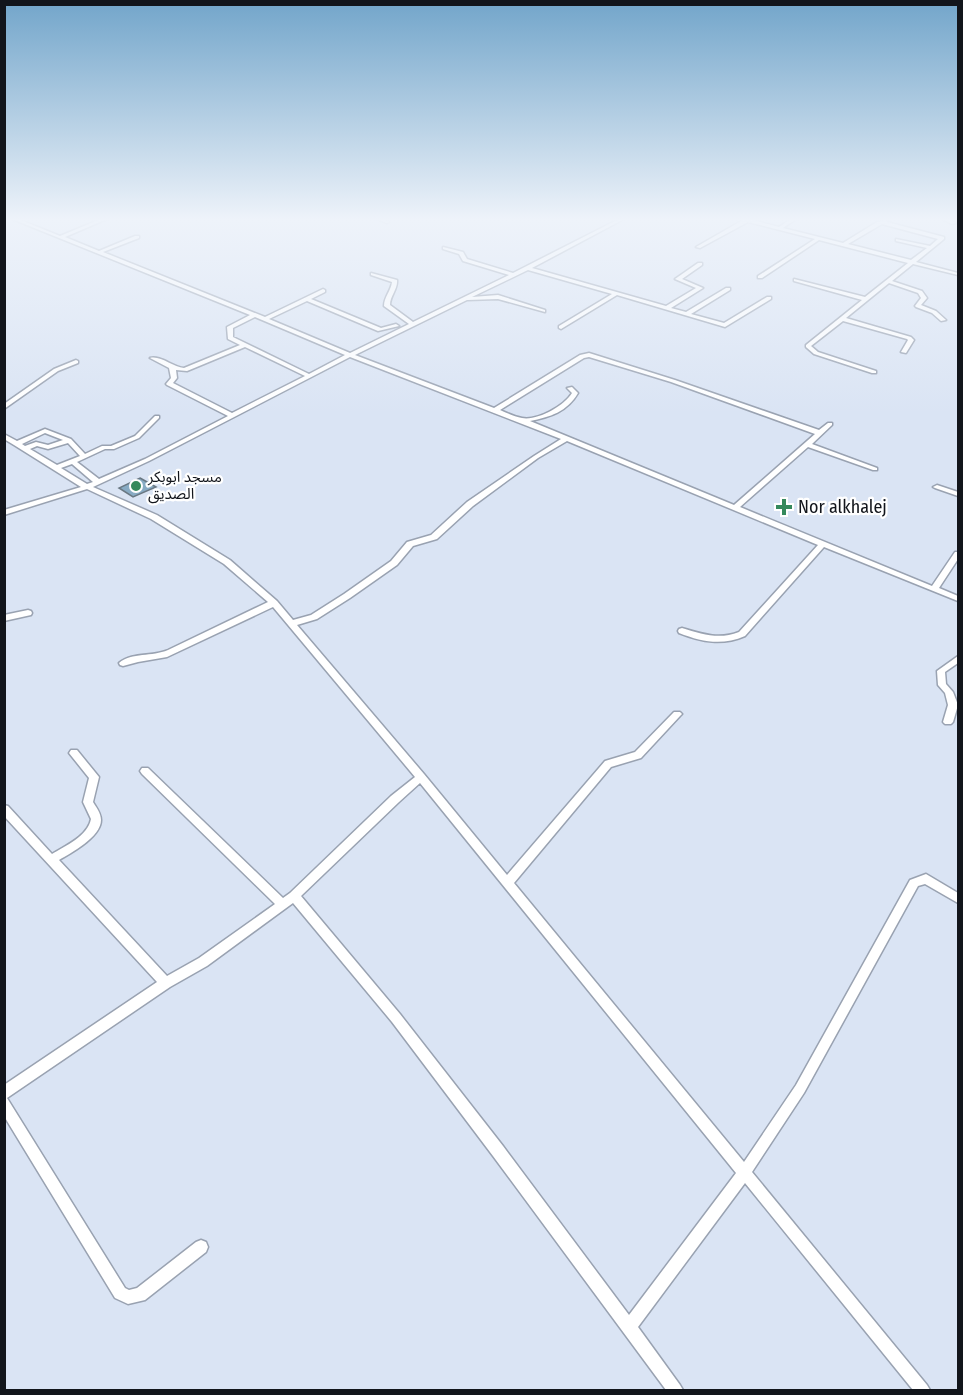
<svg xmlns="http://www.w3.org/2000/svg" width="963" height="1395" font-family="'Fira Sans Condensed','Noto Sans Arabic',sans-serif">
  <rect width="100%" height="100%" fill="#dae4f4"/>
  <polygon fill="#88abc4" stroke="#6a7883" stroke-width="1.5" points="140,478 156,487 133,497 119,488"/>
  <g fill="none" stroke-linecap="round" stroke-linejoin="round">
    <defs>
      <g id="minor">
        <path d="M12,219H18L60,236L101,219H107L65,237L99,251L135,236H139V238L103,252L265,317L323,289L325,290V292L311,299L381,328L396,324L399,326L378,331L307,301L269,319L350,353L409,324L384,306C384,297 391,291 392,282L371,275V273L397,280C398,289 390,296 390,305L413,322L509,275L463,261L459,254L443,249V247L463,252L467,259L513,273L619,219H624L532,268L666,306L696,288L675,279L698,263H702V265L682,279L703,288L671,308L686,312L726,288H730V290L691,314L724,323L767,297H771V299L725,327L617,295L561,329L559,328V326L612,294L528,270L472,297L498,295L545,310V312L498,299L467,300L355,355L494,408L580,355L589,353L675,380L819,430L828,423H832V425L812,444L877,468V470H873L808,447L740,507L932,586L955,552H958V559L939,588L958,596V601L824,547L745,636C722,646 702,642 679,633L678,631L679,629L682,628C702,634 719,640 739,632L818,545L567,441L538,458L473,506L437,539L413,546L397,565L350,598L317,619L297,625L424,774L507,875L605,761L635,752L674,712H680L682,714L680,716L641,758L611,767L514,883L744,1162L796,1085L910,880L926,874L958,893V903L925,884L918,886L804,1093L752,1172L927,1385L930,1390H913L745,1183L638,1327L680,1385L683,1390H666L493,1156L392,1022L293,903L207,966L170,987L7,1098L125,1288L129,1290L137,1288L196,1242L201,1240L206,1242L208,1247L206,1252L145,1300L128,1304L115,1298L4,1116V1085L157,982L4,816V805L8,806L52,854C65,846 88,836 91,819L83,802L89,778L69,753L71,750H77L99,777L93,802C96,807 101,813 101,820C101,837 71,853 59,860L167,976L199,958L275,904L142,774L140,771L142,768H148L283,898L290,893L391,796L415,777L273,607L167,657L138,662L123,666L120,665L119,663C132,652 152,657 168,650L268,602L224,564L151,519L87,489L4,515V510L81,487L14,445L4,439V434L17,441L45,429L71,439L85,454L102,446H111L135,436L155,416H159V418L139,438L114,449H105L77,462L99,479L145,459L228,416L167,385L166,384L171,378L169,368L150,358C160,355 173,367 184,368L240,345L228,339L227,327L250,315ZM255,317L345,355L309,374L233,337V328ZM245,347L305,376L232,413L173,383L177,378L176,370L187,371ZM350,357L561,439L534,456L467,502L431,535L407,542L391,561L344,594L311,615L293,620L277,601L230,560L157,515L93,487L149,461ZM589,357L671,382L815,434L734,505L530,421C550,417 567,412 578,393L572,387L567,388L572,393C564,406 537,421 522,418C515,417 507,413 500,410L584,358ZM45,433L63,440L48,445L36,442L25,446L22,444ZM68,443L80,456L57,465L30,449L37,446L48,449ZM72,464L93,482L87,484L61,468ZM420,783L736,1173L629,1315L503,1146L400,1014L301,896L399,802Z"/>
        <polygon points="377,219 383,219 389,222 387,223"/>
        <path d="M741,219H749L779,227L791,219H796L783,228L843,243L877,222L886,220L888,221L887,222L944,237V239L916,262L958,273V275L913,264L892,281L922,291L927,298L921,305L936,311L946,320L941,321L932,313L916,307L915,306L921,298L918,293L889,283L846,318L911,337L914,340L906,353L901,352L908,340L907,339L843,321L811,346L818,352L876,371V373H872L814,354L806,347V345L862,300L794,281V279L865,297L908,263L819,240L762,278H758V276L815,239L748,222L700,248L696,247L743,220ZM882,224L938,239L930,246L896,239V241L927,248L911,260L848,244Z"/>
        <polygon points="942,219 948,219 956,223 952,224"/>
        <polygon points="76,360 78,361 78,363 58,371 4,409 4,404 54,369"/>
        <polygon points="937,485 958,492 958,496 935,488 933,487"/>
        <polygon points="28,610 31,611 32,613 31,615 4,621 4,615"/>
        <polygon points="958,656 958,663 945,672 946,684 953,692 958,705 953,722 951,724 945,724 943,722 948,705 945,693 938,685 937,671"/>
      </g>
    </defs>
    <use href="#minor" stroke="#99a2b1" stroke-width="3"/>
    <use href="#minor" fill="#fff" fill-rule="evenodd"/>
  </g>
  <linearGradient id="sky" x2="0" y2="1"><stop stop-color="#72a5ca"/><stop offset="0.53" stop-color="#eef3fa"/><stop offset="1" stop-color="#eef3fa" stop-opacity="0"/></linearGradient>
  <rect width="963" height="414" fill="url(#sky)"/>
  <g fill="#35895c" stroke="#fff" stroke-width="2">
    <circle cx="136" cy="486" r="6"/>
    <path d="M781 498h6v6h6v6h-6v6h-6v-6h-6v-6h6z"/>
  </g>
  <g text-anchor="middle" stroke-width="4.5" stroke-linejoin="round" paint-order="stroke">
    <g font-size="15" fill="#12151b" stroke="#fff" text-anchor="start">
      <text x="148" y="482">مسجد ابوبكر<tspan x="148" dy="17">الصديق</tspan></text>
    </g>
    <g font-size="18" fill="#12151b" stroke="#fff" text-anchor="start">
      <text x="798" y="513">Nor alkhalej</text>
    </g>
  </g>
  <rect width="963" height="1395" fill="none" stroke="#12151b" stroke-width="12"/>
</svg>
